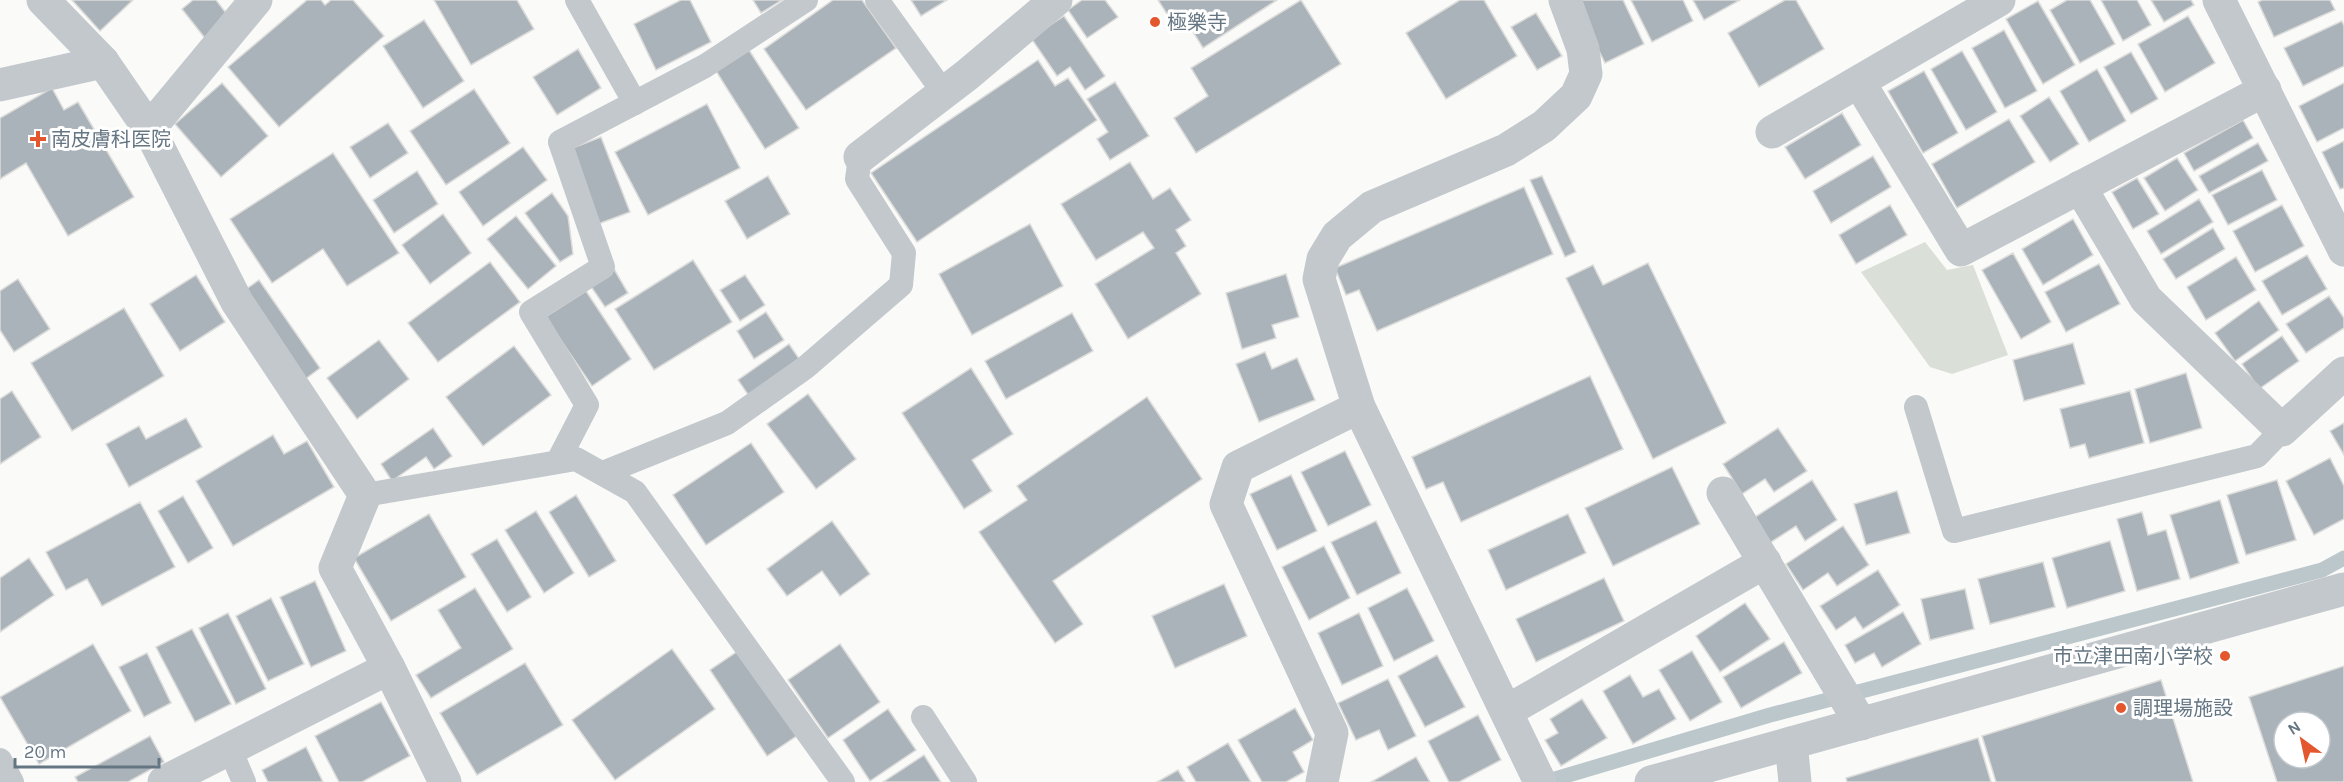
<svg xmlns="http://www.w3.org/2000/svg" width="2344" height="782" font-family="Karla,'Noto Sans JP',sans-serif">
  <rect width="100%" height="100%" fill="#fafaf8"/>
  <polygon fill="#dadfd7" points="1925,242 1947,270 1973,265 2008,355 1952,374 1930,367 1861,272"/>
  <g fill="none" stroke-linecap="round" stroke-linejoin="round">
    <polyline stroke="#bbc7cb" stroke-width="15" points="1545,782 1770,715 2322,570 2344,558"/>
  </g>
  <g fill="#aab3b9" stroke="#dcdcda" stroke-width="1.5" fill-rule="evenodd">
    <polygon points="72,0 133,0 100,31"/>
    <polygon points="193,0 216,0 226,13 208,42 182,9"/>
    <polygon points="307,0 321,0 325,5 331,0 353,0 384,36 279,127 228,67"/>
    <polygon points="434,0 517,0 534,29 471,65"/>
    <polygon points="681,0 690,0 711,42 656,70 634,24"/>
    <polygon points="753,0 782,0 761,13"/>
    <polygon points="833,0 862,0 896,48 806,110 764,49"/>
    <polygon points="911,0 947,0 921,16"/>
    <polygon points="1082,0 1105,0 1118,17 1087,38 1068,10"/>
    <polygon points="1158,0 1277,0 1203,48 1187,22 1176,28"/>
    <polygon points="1301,0 1341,64 1196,153 1174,118 1208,96 1191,68"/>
    <polygon points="1460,0 1484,0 1517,56 1446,99 1406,33"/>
    <polygon points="1574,0 1623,0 1644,44 1605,63"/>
    <polygon points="1631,0 1683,0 1693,21 1652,42"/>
    <polygon points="1693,0 1740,0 1704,20"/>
    <polygon points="1785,0 1796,0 1824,49 1759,87 1728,33"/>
    <polygon points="2067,0 2090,0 2115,44 2080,63 2050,10"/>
    <polygon points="2101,0 2137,0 2151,25 2123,41"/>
    <polygon points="2151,0 2191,0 2194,5 2164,22"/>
    <polygon points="2262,0 2330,0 2335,10 2274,37 2258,2"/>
    <polygon points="2038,1 2075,65 2043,84 2006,19"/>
    <polygon points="1536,13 1562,56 1537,70 1511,27"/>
    <polygon points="1064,16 1105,76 1085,90 1070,67 1057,76 1031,38"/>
    <polygon points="2188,16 2215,63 2165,92 2138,44"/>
    <polygon points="424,20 464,81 423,108 383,46"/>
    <polygon points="2342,21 2344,26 2344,66 2303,86 2284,48"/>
    <polygon points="2004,30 2037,91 2005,108 1972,48"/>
    <polygon points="578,49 601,88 557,115 533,77"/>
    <polygon points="749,50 799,128 765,149 716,71"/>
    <polygon points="1962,51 1997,112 1966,130 1931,69"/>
    <polygon points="2131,52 2158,99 2131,114 2104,67"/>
    <polygon points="1038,60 1055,86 1068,78 1097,120 917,242 871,173"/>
    <polygon points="2097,69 2126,121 2089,142 2060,91"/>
    <polygon points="1924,71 1958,133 1923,153 1888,91"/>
    <polygon points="1115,82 1149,136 1110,160 1097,139 1108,132 1087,99"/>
    <polygon points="222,83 268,136 221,177 175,124"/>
    <polygon points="2344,83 2344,128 2317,142 2299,106"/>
    <polygon points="52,88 64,110 78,102 134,197 68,236 26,163 0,179 0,118"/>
    <polygon points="474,89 510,143 446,185 410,131"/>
    <polygon points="2049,97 2079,144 2050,162 2020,116"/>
    <polygon points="707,104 740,168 648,215 615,152"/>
    <polygon points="1842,113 1861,145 1805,179 1785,147"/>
    <polygon points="2009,119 2035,162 1957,208 1932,164"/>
    <polygon points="2243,120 2253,138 2194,171 2184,153"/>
    <polygon points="388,123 408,153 370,178 350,147"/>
    <polygon points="601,137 630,212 598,224 570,149"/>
    <polygon points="2344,141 2344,188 2340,189 2322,152"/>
    <polygon points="2258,143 2268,161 2209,193 2199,176"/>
    <polygon points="523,147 547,180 483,226 459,192"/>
    <polygon points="333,153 399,253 347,286 323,249 272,283 230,219"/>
    <polygon points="1873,156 1891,187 1831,223 1813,191"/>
    <polygon points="2177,158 2198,190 2165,211 2144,178"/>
    <polygon points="1130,162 1153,199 1170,188 1191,220 1176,230 1186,246 1176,253 1201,294 1128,339 1095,284 1154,248 1143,232 1096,260 1061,204"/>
    <polygon points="2262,170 2277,200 2228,225 2212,195"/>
    <polygon points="417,171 438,204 394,233 373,200"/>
    <polygon points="768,176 790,214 747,239 725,201"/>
    <polygon points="1542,176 1576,252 1565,257 1530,180"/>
    <polygon points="2137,178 2159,214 2133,229 2112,192"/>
    <polygon points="1524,187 1553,254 1377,331 1359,290 1346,295 1335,268"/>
    <polygon points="552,193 568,216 573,254 560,262 525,213"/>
    <polygon points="2199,199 2213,222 2161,254 2147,231"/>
    <polygon points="1890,205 1907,235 1856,264 1839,235"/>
    <polygon points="2282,205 2304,246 2255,272 2233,231"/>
    <polygon points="443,214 471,253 430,284 402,245"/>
    <polygon points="516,216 556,266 528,289 487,239"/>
    <polygon points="2073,219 2093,255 2043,285 2022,249"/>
    <polygon points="1030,224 1063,286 972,335 939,274"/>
    <polygon points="2213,228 2225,249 2176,279 2163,259"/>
    <polygon points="2013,253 2051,322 2021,339 1982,270"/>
    <polygon points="2307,255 2327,289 2282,315 2262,281"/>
    <polygon points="2236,257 2256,290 2206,320 2187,287"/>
    <polygon points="693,260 732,322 654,370 615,309"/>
    <polygon points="490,262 520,302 438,362 408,323"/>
    <polygon points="1648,263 1726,423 1653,459 1566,278 1593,265 1603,285"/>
    <polygon points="2099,264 2120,304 2066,332 2045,292"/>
    <polygon points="614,269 628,293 605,307 590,285"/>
    <polygon points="1286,274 1299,317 1272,325 1276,338 1242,349 1226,293"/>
    <polygon points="196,275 225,322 180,351 150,304"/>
    <polygon points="745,275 765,305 740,321 720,290"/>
    <polygon points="18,279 50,329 14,352 0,330 0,291"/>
    <polygon points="259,280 320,368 300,383 239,294"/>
    <polygon points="586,291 631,359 592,386 545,317"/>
    <polygon points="2329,296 2344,318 2344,328 2306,353 2286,324"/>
    <polygon points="2259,301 2279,330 2235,361 2215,333"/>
    <polygon points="124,308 164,376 72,431 31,363"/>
    <polygon points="766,312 784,340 754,359 737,331"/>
    <polygon points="1072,313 1093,351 1006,399 985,361"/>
    <polygon points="2282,336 2299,361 2259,389 2242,364"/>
    <polygon points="379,340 409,379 357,419 327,378"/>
    <polygon points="2073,343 2085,384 2024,401 2013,360"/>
    <polygon points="789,344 802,363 751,399 738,380"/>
    <polygon points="514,346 551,395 483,446 446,397"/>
    <polygon points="1265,352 1272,369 1297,358 1315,400 1259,422 1236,364"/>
    <polygon points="971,368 1013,434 972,460 992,491 964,509 902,413"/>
    <polygon points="2186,373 2202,428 2150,443 2135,389"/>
    <polygon points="1590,376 1623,449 1461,522 1443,482 1426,489 1412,457"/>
    <polygon points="12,391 41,437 0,464 0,399"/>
    <polygon points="2130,391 2144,443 2089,458 2085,444 2070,448 2060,409"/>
    <polygon points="808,394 856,459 816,489 767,424"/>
    <polygon points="1147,397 1202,479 1053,581 1083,624 1055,643 979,532 1027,500 1017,486"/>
    <polygon points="186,418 202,447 129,487 106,444 139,426 146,439"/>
    <polygon points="2344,423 2344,455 2330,431"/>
    <polygon points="433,428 452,456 434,469 426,457 392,481 381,464"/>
    <polygon points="1778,428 1807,471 1774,492 1765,479 1742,494 1723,464"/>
    <polygon points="273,435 284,454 307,441 334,487 233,546 196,481"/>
    <polygon points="751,443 784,492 706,545 673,495"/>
    <polygon points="1345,451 1371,505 1328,526 1301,472"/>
    <polygon points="2330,458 2344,486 2344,519 2314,535 2286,481"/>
    <polygon points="1672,467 1700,524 1613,566 1585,508"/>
    <polygon points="1291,475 1317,531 1277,550 1250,494"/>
    <polygon points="1812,480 1837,520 1805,541 1796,526 1768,544 1752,519"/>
    <polygon points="2277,480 2296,540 2246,555 2227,495"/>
    <polygon points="1897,491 1910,533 1866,545 1854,504"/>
    <polygon points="576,495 616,561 589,577 549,512"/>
    <polygon points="183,496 213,548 188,563 158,511"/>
    <polygon points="2220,500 2239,563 2190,579 2170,515"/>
    <polygon points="140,502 175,567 102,606 87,579 66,590 46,552"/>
    <polygon points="536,511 574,573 544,593 505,530"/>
    <polygon points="2142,512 2148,535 2166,530 2180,579 2137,591 2117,519"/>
    <polygon points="429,514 466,577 391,621 354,558"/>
    <polygon points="1568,514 1586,553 1506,590 1488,550"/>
    <polygon points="832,521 870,574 840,596 822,571 787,596 767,569"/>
    <polygon points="1376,521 1401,573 1357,595 1331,542"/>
    <polygon points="1843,526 1869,565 1837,586 1828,573 1803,590 1786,564"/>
    <polygon points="497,539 531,597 507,612 471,554"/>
    <polygon points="2110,541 2125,591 2067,608 2052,558"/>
    <polygon points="1324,546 1350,598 1309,620 1282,567"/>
    <polygon points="29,558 54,595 0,632 0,578"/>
    <polygon points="2043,562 2055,607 1990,624 1978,579"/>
    <polygon points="1878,570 1900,605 1863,629 1855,617 1836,630 1820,606"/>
    <polygon points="1604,578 1624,621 1536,662 1516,619"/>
    <polygon points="315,581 346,651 311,667 280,597"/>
    <polygon points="1224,584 1247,636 1175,668 1152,616"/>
    <polygon points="475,588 513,649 431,698 416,675 461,648 438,610"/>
    <polygon points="1407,588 1434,641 1394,661 1368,608"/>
    <polygon points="1965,589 1974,629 1930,640 1921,599"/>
    <polygon points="271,598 304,664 268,681 236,616"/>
    <polygon points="1745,603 1770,639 1720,672 1696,636"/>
    <polygon points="1903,612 1921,644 1882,667 1874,653 1855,663 1845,645"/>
    <polygon points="228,613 266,689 236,704 199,628"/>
    <polygon points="1359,613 1383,666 1342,685 1318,633"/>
    <polygon points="192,629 231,704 195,722 156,647"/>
    <polygon points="1784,642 1802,673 1741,708 1723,677"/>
    <polygon points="93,644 131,711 39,764 0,697"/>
    <polygon points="840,644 880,702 828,738 788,680"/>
    <polygon points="672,649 715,709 615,780 572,720"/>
    <polygon points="741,649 798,735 767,756 710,670"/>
    <polygon points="1692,651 1722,702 1690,721 1659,670"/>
    <polygon points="147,653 171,703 144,717 119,667"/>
    <polygon points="1437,655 1465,707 1425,727 1398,676"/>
    <polygon points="525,663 563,725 477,775 440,713"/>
    <path d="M2344,666V782H2277L2249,697ZM2284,722H2320V758H2284Z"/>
    <polygon points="1630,675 1643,697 1659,689 1676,719 1633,744 1603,691"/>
    <polygon points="1388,679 1416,736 1388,750 1379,730 1356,740 1338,703"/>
    <polygon points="2161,680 2193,782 1996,782 1982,736"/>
    <polygon points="1582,699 1607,738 1561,766 1545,740 1558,733 1550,719"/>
    <polygon points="381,702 410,756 362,782 339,782 315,736"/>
    <polygon points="1295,708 1313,740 1293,752 1304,772 1286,782 1262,782 1238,740"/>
    <polygon points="888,709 916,750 870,781 843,740"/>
    <polygon points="1478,715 1501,760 1459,782 1449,782 1428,741"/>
    <polygon points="150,736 164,762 128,782 78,782 75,777"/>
    <polygon points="1978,738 1991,782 1847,782 1846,778"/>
    <polygon points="1228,743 1251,782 1196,782 1187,767"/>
    <polygon points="306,747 323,782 268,782 262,770"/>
    <polygon points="924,755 941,782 883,782"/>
    <polygon points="1416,757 1430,782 1371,782"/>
    <polygon points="1178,770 1185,782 1157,782"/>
  </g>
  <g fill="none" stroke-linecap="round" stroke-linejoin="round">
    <g stroke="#c3c8cc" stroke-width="24">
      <polyline points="577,0 635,103"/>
      <polyline points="877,0 944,93"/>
      <polyline points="1916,407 1954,531 2257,456 2282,430"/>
      <polyline points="558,461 587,405 531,312 603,267 560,142 705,66 806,0"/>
      <polyline points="603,473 727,423 806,367 901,285 904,253 857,179 860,157"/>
      <polyline points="365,495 576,459 635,492 843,782"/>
      <polyline points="923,717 965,782"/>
      <polyline points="230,749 244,782"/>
      <polyline points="0,760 12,782"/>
    </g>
    <g stroke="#c3c8cc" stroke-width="33">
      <polyline points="43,0 103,62 149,129 237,302 365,495 335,568 389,668 445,782"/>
      <polyline points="2219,0 2344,250"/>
      <polyline points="1859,82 1961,250 2265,90"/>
      <polyline points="0,85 103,62"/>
      <polyline points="149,129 256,0"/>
      <polyline points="1772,132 1999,0"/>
      <polyline points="860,157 967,75 1056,0"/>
      <polyline points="2080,187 2146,299 2282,430 2344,373"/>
      <polyline points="1723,493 1861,724"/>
      <polyline points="1507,711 1765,562"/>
      <polyline points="1791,743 1795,782"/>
      <polyline points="164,782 389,668"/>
      <polyline points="1322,782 1332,733 1226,504 1238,467 1359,407"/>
      <polyline points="1540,782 1359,407 1319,279 1323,259 1337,236 1372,207 1506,150 1544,126 1576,96 1586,74 1583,49 1565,0"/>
      <polyline points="1651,782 2344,589"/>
    </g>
  </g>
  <g fill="#e4572e" stroke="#fff" stroke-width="2">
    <circle cx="1155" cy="22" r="6"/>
    <path d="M35 130h6v6h6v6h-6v6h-6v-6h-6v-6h6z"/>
    <circle cx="2225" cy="656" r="6"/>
    <circle cx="2121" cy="708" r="6"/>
  </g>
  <g text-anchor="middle" stroke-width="6" stroke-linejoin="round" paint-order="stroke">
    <g font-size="20" fill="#657683" stroke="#fff" text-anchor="start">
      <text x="1167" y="29">極樂寺</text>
      <text x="51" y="146">南皮膚科医院</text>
      <text x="2213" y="663" text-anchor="end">市立津田南小学校</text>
      <text x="2133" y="715">調理場施設</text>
    </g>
  </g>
  <g transform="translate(2302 740) rotate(327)"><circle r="28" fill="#ffffff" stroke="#c1c8cd" stroke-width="1.5"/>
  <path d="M0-4.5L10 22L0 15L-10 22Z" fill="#e4572e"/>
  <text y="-9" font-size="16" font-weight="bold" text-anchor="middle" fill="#657683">N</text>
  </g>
  <path d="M15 758v9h144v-9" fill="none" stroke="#657683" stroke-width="3"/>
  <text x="24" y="758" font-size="18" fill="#657683" stroke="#ffffff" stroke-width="4.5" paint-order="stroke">20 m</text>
</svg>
